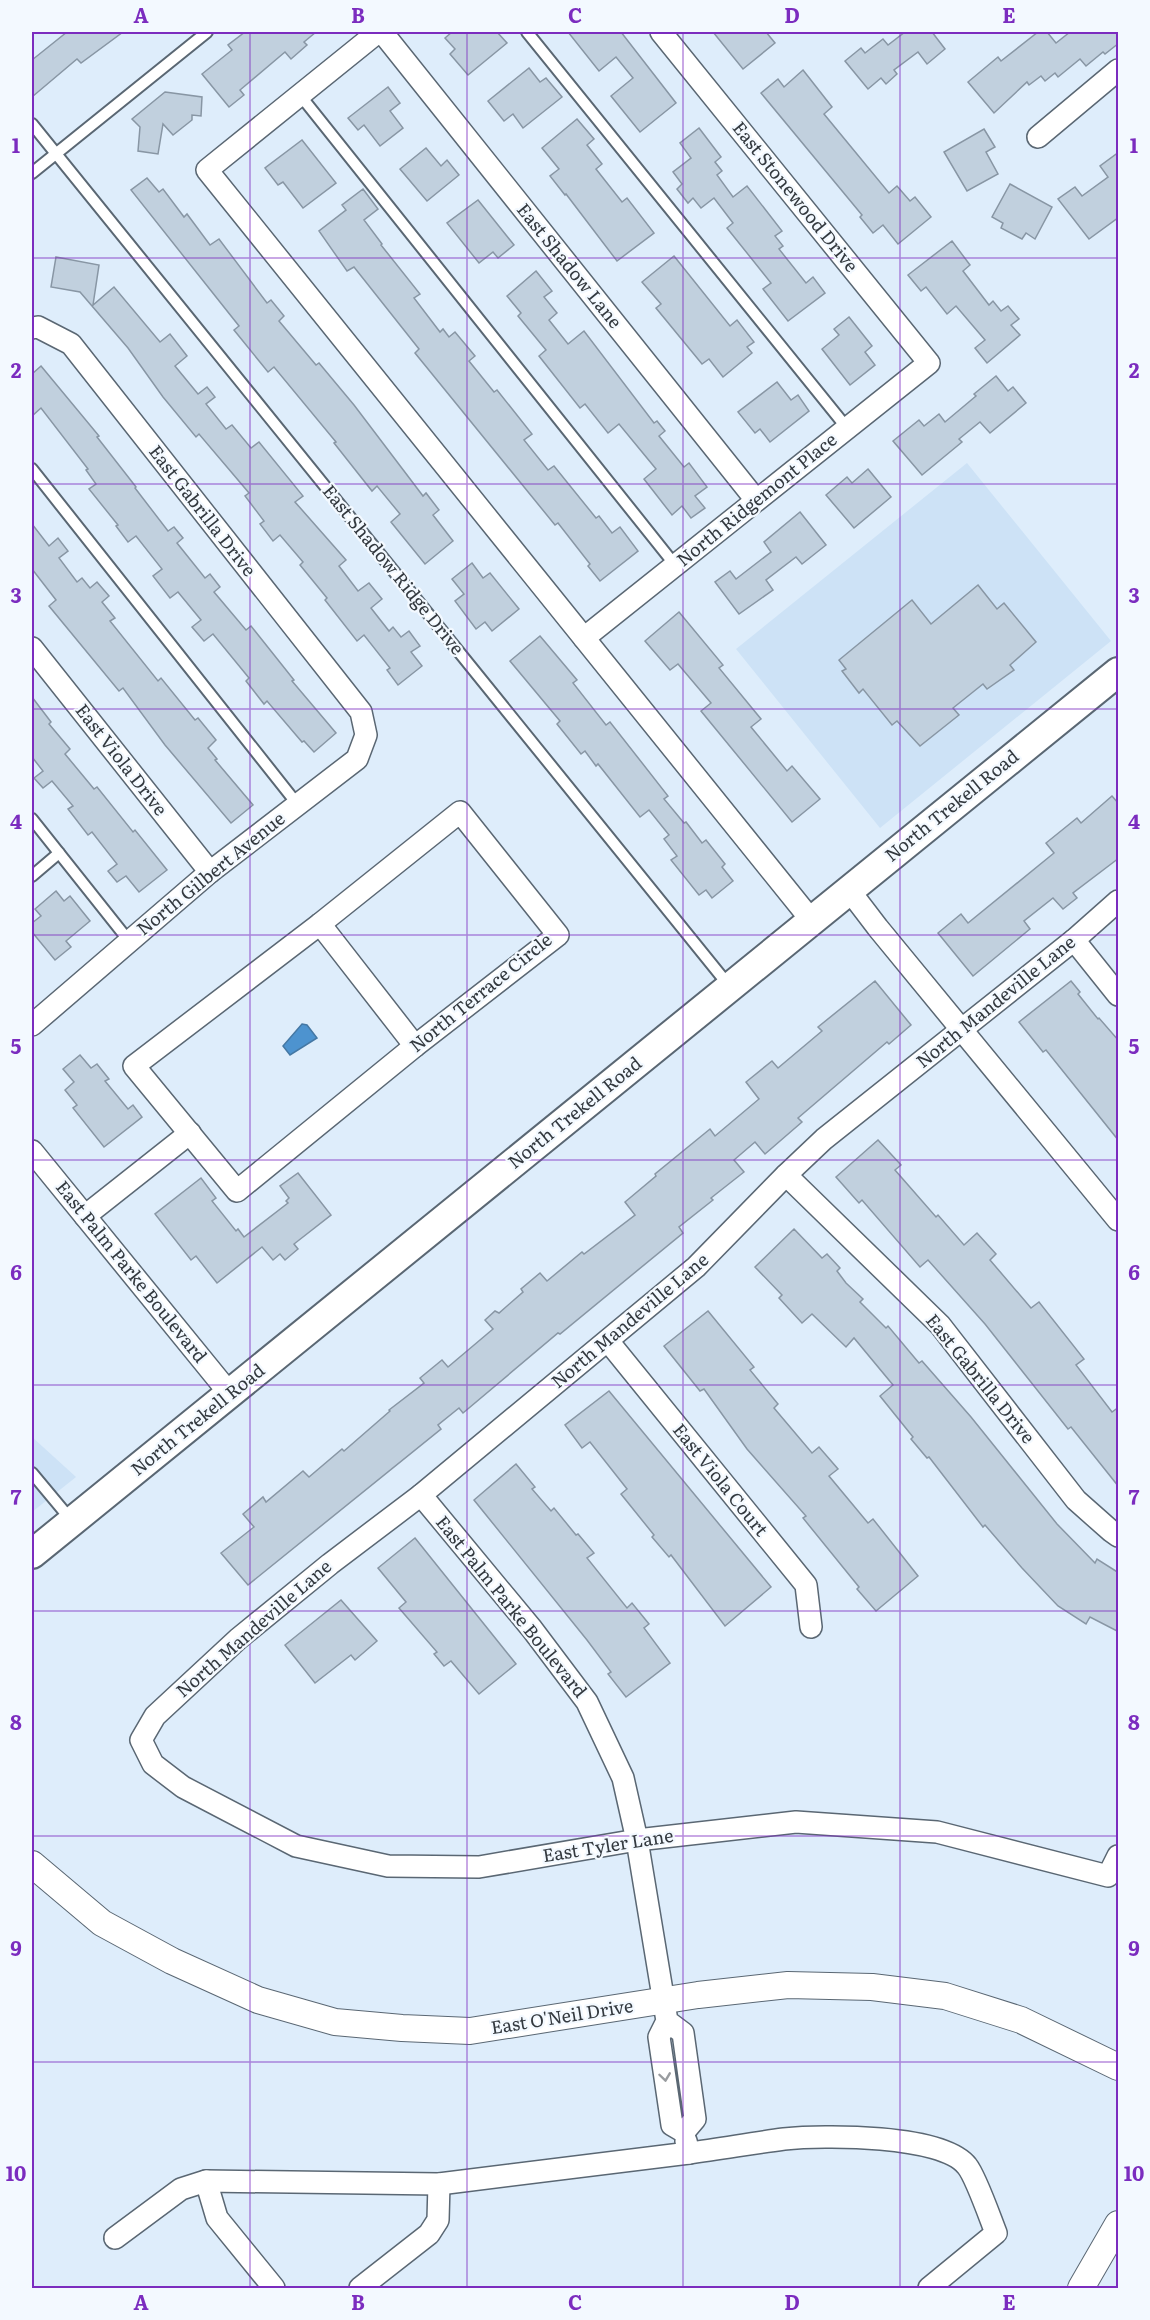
<svg xmlns="http://www.w3.org/2000/svg" width="1150" height="2320" font-family="Literata,serif">
  <rect width="100%" height="100%" fill="#deedfb"/>
  <g fill="#cde2f6">
    <polygon points="967,463 1111,641 880,828 736,649"/>
    <polygon points="32,1437 76,1477 32,1512"/>
  </g>
  <polygon fill="#4d93cf" stroke="#4578a4" stroke-width="1.5" points="302,1024 307,1025 317,1038 290,1055 283,1046"/>
  <g fill="#c1d0de" stroke="#8896a4" stroke-width="1.5">
    <polygon points="67,32 123,32 81,63 77,59 32,97 32,60"/>
    <polygon points="245,32 316,32 304,42 307,45 291,59 285,52 240,90 244,95 229,107 202,74 232,50 228,45"/>
    <polygon points="452,32 497,32 507,43 468,75 450,54 455,49 445,38"/>
    <polygon points="568,32 621,32 676,103 640,132 611,96 633,78 616,57 599,71"/>
    <polygon points="713,32 766,32 775,43 743,69"/>
    <polygon points="905,32 932,32 945,49 927,64 918,52 894,70 897,74 886,84 881,78 868,89 845,61 861,48 865,53 883,39 888,45"/>
    <polygon points="1038,32 1047,32 1056,43 1070,32 1119,32 1119,43 1105,54 1103,52 1086,66 1080,59 1058,77 1055,73 1045,81 1041,76 1029,85 1027,82 994,113 968,82 998,57 1001,61"/>
    <polygon points="529,68 540,82 546,78 562,97 523,128 513,114 504,121 488,101"/>
    <polygon points="803,70 832,107 824,114 889,193 897,186 910,201 915,197 931,217 898,244 883,225 873,233 860,217 862,215 761,93 778,79 784,87"/>
    <polygon points="388,87 400,103 390,111 403,128 380,146 364,125 358,130 348,118"/>
    <polygon points="165,92 202,97 201,116 192,115 192,120 173,135 163,124 158,154 138,151 140,127 132,119"/>
    <polygon points="577,119 594,139 587,145 602,164 596,169 622,202 627,198 654,233 617,261 566,194 565,195 550,176 559,169 542,148"/>
    <polygon points="699,128 721,157 715,162 722,171 717,175 733,197 747,186 782,231 775,236 783,246 779,249 806,283 813,277 825,293 788,321 763,289 771,283 727,228 733,223 714,198 701,208 693,198 688,203 677,189 682,184 673,172 691,158 680,143"/>
    <polygon points="984,129 995,147 986,152 998,174 967,191 944,152"/>
    <polygon points="302,140 336,183 303,208 283,182 278,185 265,168"/>
    <polygon points="426,148 441,166 447,160 459,175 427,201 400,169"/>
    <polygon points="1119,152 1119,217 1089,239 1058,199 1075,187 1082,196 1108,177 1100,166"/>
    <polygon points="147,178 159,192 163,189 184,217 187,214 210,245 219,239 267,303 271,300 284,316 279,321 316,365 319,363 354,405 423,496 426,493 439,510 433,515 453,541 425,564 391,522 400,514 377,486 372,491 334,443 336,442 274,367 268,372 234,330 239,326 131,190"/>
    <polygon points="1010,184 1052,207 1035,239 1026,233 1022,239 1001,228 1003,223 992,217"/>
    <polygon points="363,189 378,209 364,220 382,244 381,245 420,294 414,298 440,332 443,329 449,337 455,332 475,356 469,361 494,392 497,390 532,434 524,440 548,470 554,466 596,518 599,516 612,533 620,527 638,551 600,581 588,566 590,564 558,523 555,525 415,353 419,349 354,267 347,271 319,231 346,210 342,205"/>
    <polygon points="478,200 514,245 498,258 493,252 479,263 447,223"/>
    <polygon points="952,241 970,265 963,271 989,305 993,301 1001,311 1008,306 1019,319 1011,325 1020,335 987,363 975,348 985,340 956,306 947,314 926,287 921,291 908,275"/>
    <polygon points="674,256 730,326 737,320 754,342 747,347 752,353 723,377 709,359 702,364 656,308 661,304 642,282"/>
    <polygon points="56,257 99,265 93,305 114,287 160,342 170,334 187,356 175,366 198,394 207,387 215,397 206,404 226,429 232,425 251,448 259,442 303,496 295,502 346,560 339,566 358,591 369,583 382,599 371,608 389,631 393,627 401,637 409,631 420,646 411,652 422,666 398,685 387,670 390,668 364,635 357,641 325,600 327,598 300,565 303,562 280,535 273,541 260,524 264,521 245,496 249,493 199,434 196,437 163,397 128,348 80,292 51,287"/>
    <polygon points="536,271 552,291 544,297 557,313 549,320 568,344 584,331 654,423 657,421 665,431 659,436 684,467 689,463 707,487 695,496 705,508 691,518 682,506 672,515 644,479 656,469 619,424 608,433 585,404 580,408 539,356 546,350 518,316 521,313 507,296"/>
    <polygon points="849,317 872,346 865,352 875,365 850,385 822,349 839,335 834,329"/>
    <polygon points="41,366 99,436 97,437 136,487 135,488 168,531 174,527 183,538 177,543 205,578 210,574 220,587 214,592 246,630 251,626 294,680 292,681 336,733 314,752 304,741 302,742 267,701 264,704 246,681 249,678 213,634 204,641 192,627 201,620 178,592 170,598 153,576 162,569 136,536 128,542 116,526 118,525 89,489 96,484 86,470 88,469 41,408 32,416 32,374"/>
    <polygon points="996,376 1008,391 1013,387 1026,403 990,433 980,422 959,439 962,442 922,475 893,441 919,420 924,426 939,414 945,422 976,396 974,394"/>
    <polygon points="777,382 791,400 798,395 809,411 770,442 760,429 755,433 738,412"/>
    <polygon points="868,469 891,497 854,528 826,495 847,477 852,483"/>
    <polygon points="800,512 826,545 802,564 796,557 766,580 773,590 739,614 715,582 730,571 736,579 771,552 764,542"/>
    <polygon points="32,524 49,546 58,538 68,551 59,558 77,582 82,578 90,588 97,582 109,596 102,602 115,618 110,621 158,681 161,678 195,720 198,718 216,740 208,748 217,759 215,760 253,805 231,823 165,745 123,688 119,691 49,606 56,600 32,569"/>
    <polygon points="472,563 483,578 490,573 519,609 492,631 485,622 476,629 455,601 464,594 452,579"/>
    <polygon points="978,585 997,609 1004,603 1036,642 1010,665 1014,670 987,689 983,684 953,708 959,715 920,746 897,721 892,725 863,689 859,693 842,671 846,669 839,660 912,600 931,624"/>
    <polygon points="679,612 723,665 719,668 761,719 751,727 787,771 792,766 820,799 792,822 701,711 711,703 678,664 670,670 645,641"/>
    <polygon points="540,636 577,680 573,683 606,725 610,722 668,796 664,799 684,823 686,822 702,843 706,840 725,864 722,867 733,881 712,898 706,890 699,895 671,860 677,856 664,839 669,835 649,810 640,817 598,764 596,766 585,751 581,754 557,724 560,721 510,661"/>
    <polygon points="32,697 51,722 49,724 70,749 65,754 94,789 97,787 133,832 135,830 167,870 139,892 126,876 117,882 108,871 117,864 92,832 88,835 68,809 73,806 52,781 43,788 34,778 43,771 32,757"/>
    <polygon points="1112,796 1119,804 1119,858 1073,893 1077,898 1063,909 1053,898 1024,921 1030,929 973,976 938,933 961,914 968,923 1054,853 1046,843 1077,818 1081,823"/>
    <polygon points="56,891 64,901 70,896 90,921 66,941 71,947 55,960 32,932 32,923 41,916 35,909"/>
    <polygon points="875,981 911,1025 889,1044 887,1042 798,1118 802,1122 765,1154 755,1142 734,1160 744,1172 711,1198 713,1200 679,1227 683,1233 560,1334 558,1333 463,1413 459,1408 438,1425 441,1429 248,1585 221,1553 254,1527 243,1514 263,1497 266,1502 303,1471 309,1477 342,1449 344,1451 390,1411 389,1410 424,1383 420,1378 442,1360 448,1367 493,1329 485,1320 495,1311 499,1313 523,1292 521,1289 540,1273 547,1281 582,1252 584,1254 635,1215 625,1202 656,1176 655,1174 710,1129 715,1136 759,1099 746,1082 772,1061 778,1068 822,1031 818,1027"/>
    <polygon points="1071,981 1080,992 1078,994 1098,1019 1099,1018 1119,1041 1119,1141 1046,1050 1043,1052 1019,1022"/>
    <polygon points="80,1055 91,1068 97,1064 109,1079 105,1081 128,1109 133,1105 142,1117 104,1147 73,1108 77,1105 65,1090 74,1082 63,1069"/>
    <polygon points="878,1140 901,1165 895,1170 936,1217 938,1215 964,1245 977,1233 996,1254 990,1260 1031,1308 1039,1302 1084,1359 1076,1365 1112,1412 1119,1407 1119,1487 1071,1427 1068,1429 985,1324 928,1260 920,1267 862,1200 859,1203 836,1177"/>
    <polygon points="298,1173 331,1215 294,1244 298,1249 285,1260 280,1254 273,1260 262,1247 217,1283 196,1256 191,1260 155,1214 201,1178 216,1198 212,1201 236,1231 238,1229 244,1237 288,1203 286,1201 289,1198 280,1186"/>
    <polygon points="794,1229 822,1258 827,1254 840,1268 837,1271 846,1283 863,1299 860,1302 886,1328 888,1326 919,1363 922,1361 971,1417 1057,1524 1095,1563 1097,1559 1119,1573 1119,1632 1090,1617 1086,1624 1058,1606 1022,1568 985,1525 983,1527 929,1457 927,1458 911,1439 913,1437 880,1396 893,1385 854,1338 846,1347 812,1314 802,1323 779,1298 782,1295 755,1267"/>
    <polygon points="708,1311 754,1367 750,1370 778,1404 774,1408 812,1453 819,1447 838,1469 829,1476 868,1523 873,1519 918,1576 876,1611 857,1589 859,1587 803,1518 806,1516 747,1449 704,1389 700,1391 664,1346"/>
    <polygon points="609,1391 771,1587 725,1626 671,1555 669,1557 652,1537 654,1535 621,1494 627,1489 590,1442 582,1448 565,1425"/>
    <polygon points="516,1464 535,1487 532,1489 551,1511 554,1508 576,1535 578,1534 594,1553 587,1558 627,1608 632,1603 649,1624 644,1628 670,1663 626,1697 608,1674 611,1672 587,1640 474,1500"/>
    <polygon points="415,1538 516,1664 479,1694 451,1661 444,1666 434,1654 437,1652 399,1608 406,1602 378,1568"/>
    <polygon points="341,1600 377,1641 355,1660 351,1655 315,1683 285,1645"/>
  </g>
  <g fill="none" stroke-linecap="round" stroke-linejoin="round">
    <defs>
      <g id="service">
        <polyline points="527,32 847,428"/>
        <polyline points="300,95 675,565"/>
        <polyline points="32,124 730,987"/>
        <polyline points="32,173 207,32"/>
        <polyline points="32,469 298,805"/>
        <polyline points="32,819 129,941"/>
        <polyline points="32,876 59,853"/>
        <polyline points="32,1473 72,1521"/>
      </g>
      <g id="minor">
        <polyline points="378,32 207,170 812,921"/>
        <polyline points="382,32 756,500"/>
        <polyline points="1038,137 1118,70"/>
        <polyline points="32,328 38,327 71,344 361,712 366,735 357,759 210,872 32,1025"/>
        <polyline points="584,638 929,363 661,32"/>
        <polyline points="32,648 210,872"/>
        <polygon points="460,812 558,935 415,1046 237,1191 134,1066 320,924"/>
        <polyline points="849,890 878,928 1118,1220"/>
        <polyline points="1118,901 1074,940 824,1139 786,1175 696,1267 421,1495 330,1564 238,1639 155,1716 141,1740 153,1764 183,1787 296,1846 388,1866 479,1867 637,1840 796,1822 937,1832 1108,1876 1118,1856"/>
        <polyline points="320,924 415,1046"/>
        <polyline points="1074,940 1118,995"/>
        <polyline points="32,1151 230,1394"/>
        <polyline points="786,1175 940,1325 1076,1500 1111,1531 1118,1536"/>
        <polyline points="85,1216 190,1133"/>
        <polyline points="608,1341 806,1585 811,1627"/>
        <polyline points="421,1495 532,1629 587,1702 623,1778 637,1840 667,2021 683,2033 695,2119 684,2132 672,2125 659,2037 667,2021"/>
        <path d="M686,2141L689,2153C721,2149 752,2143 784,2139C823,2135 942,2134 967,2166C976,2177 990,2218 996,2233L929,2288"/>
        <polyline points="115,2238 181,2189 206,2181"/>
        <polyline points="274,2288 217,2218 206,2181 439,2184 689,2153"/>
        <polyline points="360,2288 429,2234 438,2220 439,2184"/>
      </g>
      <g id="tertiary">
        <polyline points="32,1864 102,1923 172,1961 258,2000 335,2022 402,2028 470,2031 698,1995 788,1985 872,1987 945,1996 1021,2020 1118,2067"/>
        <polyline points="1081,2288 1118,2224"/>
      </g>
      <polyline id="secondary" points="32,1554 1118,672"/>
    </defs>
    <use href="#service" stroke="#5a6773" stroke-width="14"/>
    <use href="#minor" stroke="#5a6773" stroke-width="24"/>
    <use href="#tertiary" stroke="#5a6773" stroke-width="28"/>
    <use href="#secondary" stroke="#5a6773" stroke-width="32"/>
    <use href="#service" stroke="#fff" stroke-width="10"/>
    <use href="#minor" stroke="#fff" stroke-width="21"/>
    <use href="#tertiary" stroke="#fff" stroke-width="26"/>
    <use href="#secondary" stroke="#fff" stroke-width="28"/>
  </g>
  <defs><path id="oneway-chevron" d="M-2-3.5L2.5 0L-2 3.5" fill="none" stroke-width="1.6" stroke-linecap="round" stroke-linejoin="round" transform="scale(1.5)"/></defs>
  <use stroke="#999c9f" href="#oneway-chevron" transform="translate(665 2077) rotate(82)"/>
  <path fill="none" stroke="#7b2cbf" stroke-width="1.5" stroke-opacity="0.55" d="M250,32V2288M467,32V2288M683,32V2288M900,32V2288M32,258H1118M32,484H1118M32,709H1118M32,935H1118M32,1160H1118M32,1385H1118M32,1611H1118M32,1836H1118M32,2062H1118"/>
  <g text-anchor="middle" stroke-width="4.5" stroke-linejoin="round" paint-order="stroke">
    <g font-size="18" fill="#33393f" stroke="#f3f9ff">
      <text transform="translate(795 197) rotate(51)" y="6">East Stonewood Drive</text>
      <text transform="translate(569 266) rotate(51)" y="6">East Shadow Lane</text>
      <text transform="translate(757 500) rotate(-39)" y="6">North Ridgemont Place</text>
      <text transform="translate(202 511) rotate(52)" y="6">East Gabrilla Drive</text>
      <text transform="translate(393 570) rotate(51)" y="6">East Shadow Ridge Drive</text>
      <text transform="translate(121 760) rotate(52)" y="6">East Viola Drive</text>
      <text transform="translate(952 806) rotate(-39)" y="6">North Trekell Road</text>
      <text transform="translate(211 874) rotate(-39)" y="6">North Gilbert Avenue</text>
      <text transform="translate(481 993) rotate(-39)" y="6">North Terrace Circle</text>
      <text transform="translate(996 1002) rotate(-39)" y="6">North Mandeville Lane</text>
      <text transform="translate(575 1113) rotate(-39)" y="6">North Trekell Road</text>
      <text transform="translate(131 1272) rotate(51)" y="6">East Palm Parke Boulevard</text>
      <text transform="translate(630 1321) rotate(-40)" y="6">North Mandeville Lane</text>
      <text transform="translate(980 1379) rotate(51)" y="6">East Gabrilla Drive</text>
      <text transform="translate(198 1420) rotate(-39)" y="6">North Trekell Road</text>
      <text transform="translate(720 1480) rotate(51)" y="6">East Viola Court</text>
      <text transform="translate(511 1607) rotate(51)" y="6">East Palm Parke Boulevard</text>
      <text transform="translate(254 1629) rotate(-41)" y="6">North Mandeville Lane</text>
      <text transform="translate(608 1846) rotate(-9)" y="6">East Tyler Lane</text>
      <text transform="translate(562 2017) rotate(-9)" y="6">East O'Neil Drive</text>
    </g>
  </g>
  <rect width="1150" height="2320" fill="none" stroke="#f3f9ff" stroke-width="66"/>
  <rect x="33" y="33" width="1084" height="2254" fill="none" stroke="#7b2cbf" stroke-width="2"/>
  <g font-size="20" text-anchor="middle" font-weight="bold" fill="#7b2cbf">
    <text x="141" y="23">A</text>
    <text x="358" y="23">B</text>
    <text x="575" y="23">C</text>
    <text x="792" y="23">D</text>
    <text x="1009" y="23">E</text>
    <text x="16" y="153">1</text>
    <text x="1134" y="153">1</text>
    <text x="16" y="378">2</text>
    <text x="1134" y="378">2</text>
    <text x="16" y="603">3</text>
    <text x="1134" y="603">3</text>
    <text x="16" y="829">4</text>
    <text x="1134" y="829">4</text>
    <text x="16" y="1054">5</text>
    <text x="1134" y="1054">5</text>
    <text x="16" y="1280">6</text>
    <text x="1134" y="1280">6</text>
    <text x="16" y="1505">7</text>
    <text x="1134" y="1505">7</text>
    <text x="16" y="1730">8</text>
    <text x="1134" y="1730">8</text>
    <text x="16" y="1956">9</text>
    <text x="1134" y="1956">9</text>
    <text x="16" y="2181">10</text>
    <text x="1134" y="2181">10</text>
    <text x="141" y="2310">A</text>
    <text x="358" y="2310">B</text>
    <text x="575" y="2310">C</text>
    <text x="792" y="2310">D</text>
    <text x="1009" y="2310">E</text>
  </g>
</svg>
